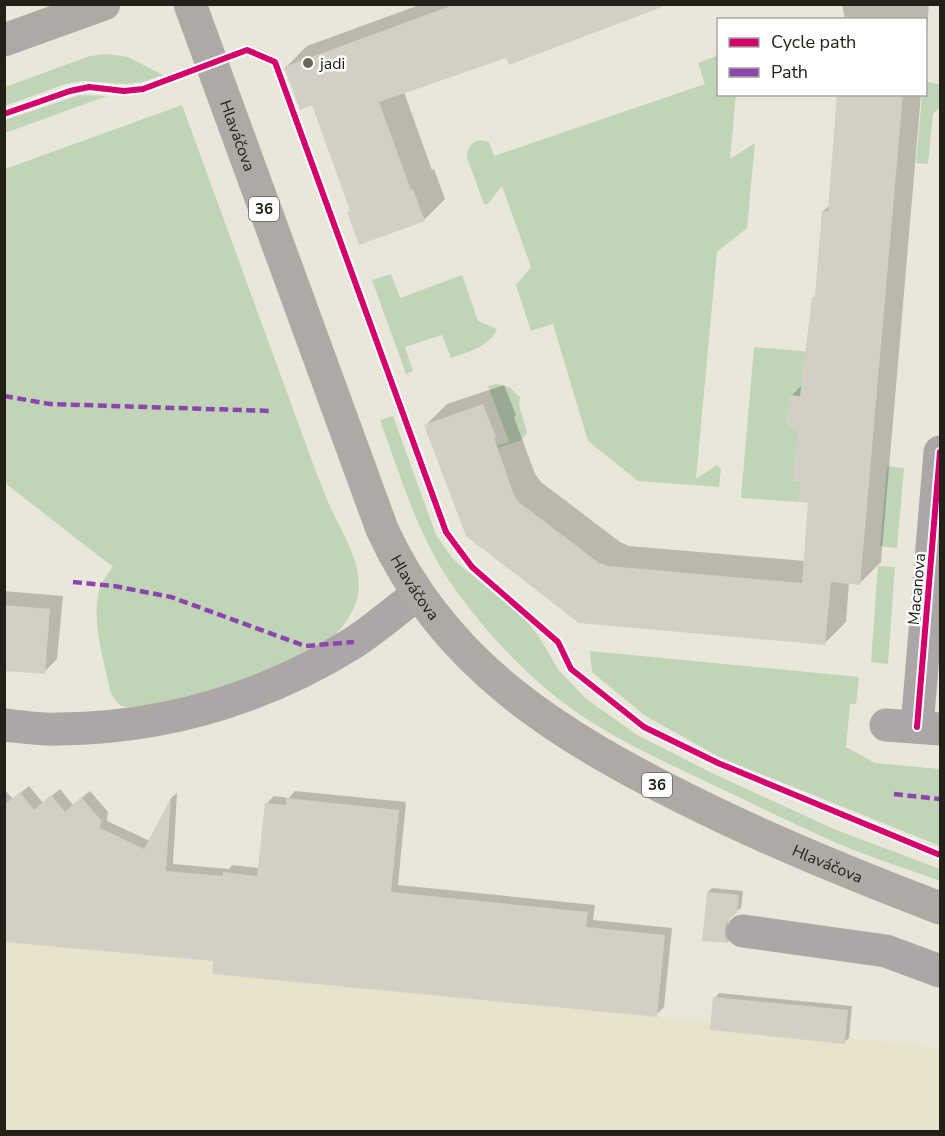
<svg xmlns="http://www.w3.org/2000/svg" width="945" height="1136" font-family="'Nunito Sans',sans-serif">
  <rect width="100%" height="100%" fill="#e9e7d9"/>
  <polygon fill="#e8e4cc" points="4,921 215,940 212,974 657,1017 940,1048 940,1131 5,1131"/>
  <g fill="#c0d5b8">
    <polygon points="107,54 128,57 163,75 143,82 126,84 82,81 65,84 5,106 5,87 90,56"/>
    <path d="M718,55V94L736,95L730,159L755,143L747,228L717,252L696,479L717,465L721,469L719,487L638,481L588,441L553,324L531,331L516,285L531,267L502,186L488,204H484L467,158C466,144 477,137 489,142L494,156L705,84L698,63Z"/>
    <polygon points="926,82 940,84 940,107 933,114 928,164 916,163 922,95 926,94"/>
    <polygon points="80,95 107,96 5,133 5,120"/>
    <path d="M182,105L316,472C322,486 327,501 334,515C358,562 376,595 332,638C305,651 280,664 253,676C232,686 139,716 120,705C115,701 112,695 110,690C104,660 91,622 99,591C101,582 107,575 113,567L5,483V169Z"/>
    <path d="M391,274L400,298L462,275L478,321L497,329C488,348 469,351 451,358L442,335L405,347L413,371L406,374L372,280Z"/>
    <path d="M754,347L813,352C803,370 798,377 809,396H790L787,426L806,428L793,480L801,481L799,502L741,498Z"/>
    <polygon points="497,384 509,387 520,397 519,405 527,432 522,440 497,448 497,446 509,442 488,386"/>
    <path d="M393,416L436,535L453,559L525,619L539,637L558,669L585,698L637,735L714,774L834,829L940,869V881C905,868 869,857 834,842C793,824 752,803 711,784C667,763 620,742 579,714C529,680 485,632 450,582C417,533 400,475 380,420Z"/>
    <polygon points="887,466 904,468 897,548 880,546"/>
    <polygon points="878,566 895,567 888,664 871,662"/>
    <polygon points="590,651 859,677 856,704 850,704 846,747 875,763 940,769 940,846 719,757 644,715 592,672"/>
  </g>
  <g fill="#0003">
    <polygon points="422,4 668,4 510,63 507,56 404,92 432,170 434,169 445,199 424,220 351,210 313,103 286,67 307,46"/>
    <polygon points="842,4 929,4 926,44 926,20 845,20"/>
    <polygon points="839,94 921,94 881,562 860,583 849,582 846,622 825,643 580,621 426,425 447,404 504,385 516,415 514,417 535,474 541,482 620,542 629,546 805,561 810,502 803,480 800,426 791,396 803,384 814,297 817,295 823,211 830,205"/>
    <polygon points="4,591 63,596 57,659 44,672 4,669"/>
    <polygon points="29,786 43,803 60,789 73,805 90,791 108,812 107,821 150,841 171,798 177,793 173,864 229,869 232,865 259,868 266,804 274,796 289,798 295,791 406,802 398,885 595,905 593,920 672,928 664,1007 656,1015 215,960 4,941 4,789 13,799"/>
    <polygon points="712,888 743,891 741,908 731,915 728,922 729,933 732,938 729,941 704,939 708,892"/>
    <polygon points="719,993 852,1006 849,1038 844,1042 715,998"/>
  </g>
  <g fill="#d2d0c5">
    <polygon points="456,4 662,4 662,7 509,65 506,58 379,102 411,190 413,189 425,221 359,245 347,212 350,211 312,105 300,110 284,67"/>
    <polygon points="837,94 903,94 860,585 831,582 825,645 579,623 466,536 424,425 483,404 496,437 494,438 514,495 520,503 599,563 608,566 802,583 808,503 799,502 801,481 793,480 798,427 787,426 790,395 800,396 812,297 815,297 822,211 828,211"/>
    <polygon points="4,605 50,609 45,674 4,671"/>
    <polygon points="20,792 34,810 51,795 65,812 81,797 101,820 100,828 144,849 171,798 166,871 223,876 223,872 257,876 265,803 286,805 286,798 399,810 391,892 588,912 586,927 665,935 657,1017 212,974 213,961 4,942 4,805"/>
    <polygon points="707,892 739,895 737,913 729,919 725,928 725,937 729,943 702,941"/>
    <polygon points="713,997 848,1010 845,1044 710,1030"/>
  </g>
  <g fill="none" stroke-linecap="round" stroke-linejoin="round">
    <g stroke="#aca7a6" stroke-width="33">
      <path d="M4,725C22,727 41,730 59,729C165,728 263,699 353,643C375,629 396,610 418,594"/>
      <polyline points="886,725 940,729"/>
      <polyline points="917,727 940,452"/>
      <polyline points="743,931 886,951 940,971"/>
    </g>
    <g stroke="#aea9a5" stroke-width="33">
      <path id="s1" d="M190,4L382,529C444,666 561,737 690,801C772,842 856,876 940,908"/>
      <polyline points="4,40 104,4"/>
    </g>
    <g stroke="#8e44ad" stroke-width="4.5" stroke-dasharray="9 4.5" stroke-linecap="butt">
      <polyline points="4,396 50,404 272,411"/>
      <polyline points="73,582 114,586 171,597 305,646 354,642"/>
      <polyline points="894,794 940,799"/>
    </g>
    <defs>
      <g id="cycleway">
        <polyline points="4,114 70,91 89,87 124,91 143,89 247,50 275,62 446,532 472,567 558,642 571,669 644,727 718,763 940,855"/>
        <polyline points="917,727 940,452"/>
      </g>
    </defs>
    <use href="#cycleway" stroke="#fff" stroke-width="10"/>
    <use href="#cycleway" stroke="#d6006c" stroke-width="6"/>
  </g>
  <circle fill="#68665b" stroke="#fff" stroke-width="2" cx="308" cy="63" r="6"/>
  <g text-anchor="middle" stroke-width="5" stroke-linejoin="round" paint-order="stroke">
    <g fill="#fff" stroke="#64635d" stroke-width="1.5">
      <rect x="249" y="197" width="30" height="24" rx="4.5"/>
      <rect x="642" y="773" width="30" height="24" rx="4.5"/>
    </g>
    <g font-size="15" font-weight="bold" fill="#222017">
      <text x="264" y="214">36</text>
      <text x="657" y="790">36</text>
    </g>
    <g font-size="16" fill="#222017" stroke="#fff" text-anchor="start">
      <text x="320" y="69">jadi</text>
    </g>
    <g font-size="16" fill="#222017" stroke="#fff">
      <text dy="6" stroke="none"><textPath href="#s1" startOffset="140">Hlaváčova</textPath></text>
      <text dy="6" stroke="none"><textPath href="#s1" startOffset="626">Hlaváčova</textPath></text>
      <text transform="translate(916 589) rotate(-85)" y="6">Macanova</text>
      <text dy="6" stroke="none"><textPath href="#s1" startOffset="1130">Hlaváčova</textPath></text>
    </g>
  </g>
  <rect width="945" height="1136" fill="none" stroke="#222017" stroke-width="12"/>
  <rect x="717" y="18" width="210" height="78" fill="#ffffff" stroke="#a7a6a2" stroke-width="1.5"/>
  <rect x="729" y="38" width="30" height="9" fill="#d6006c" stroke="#a7a6a2" stroke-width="1.5"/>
  <text x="771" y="48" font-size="18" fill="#222017">Cycle path</text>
  <rect x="729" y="68" width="30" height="9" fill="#8e44ad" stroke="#a7a6a2" stroke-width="1.5"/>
  <text x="771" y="78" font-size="18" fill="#222017">Path</text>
</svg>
